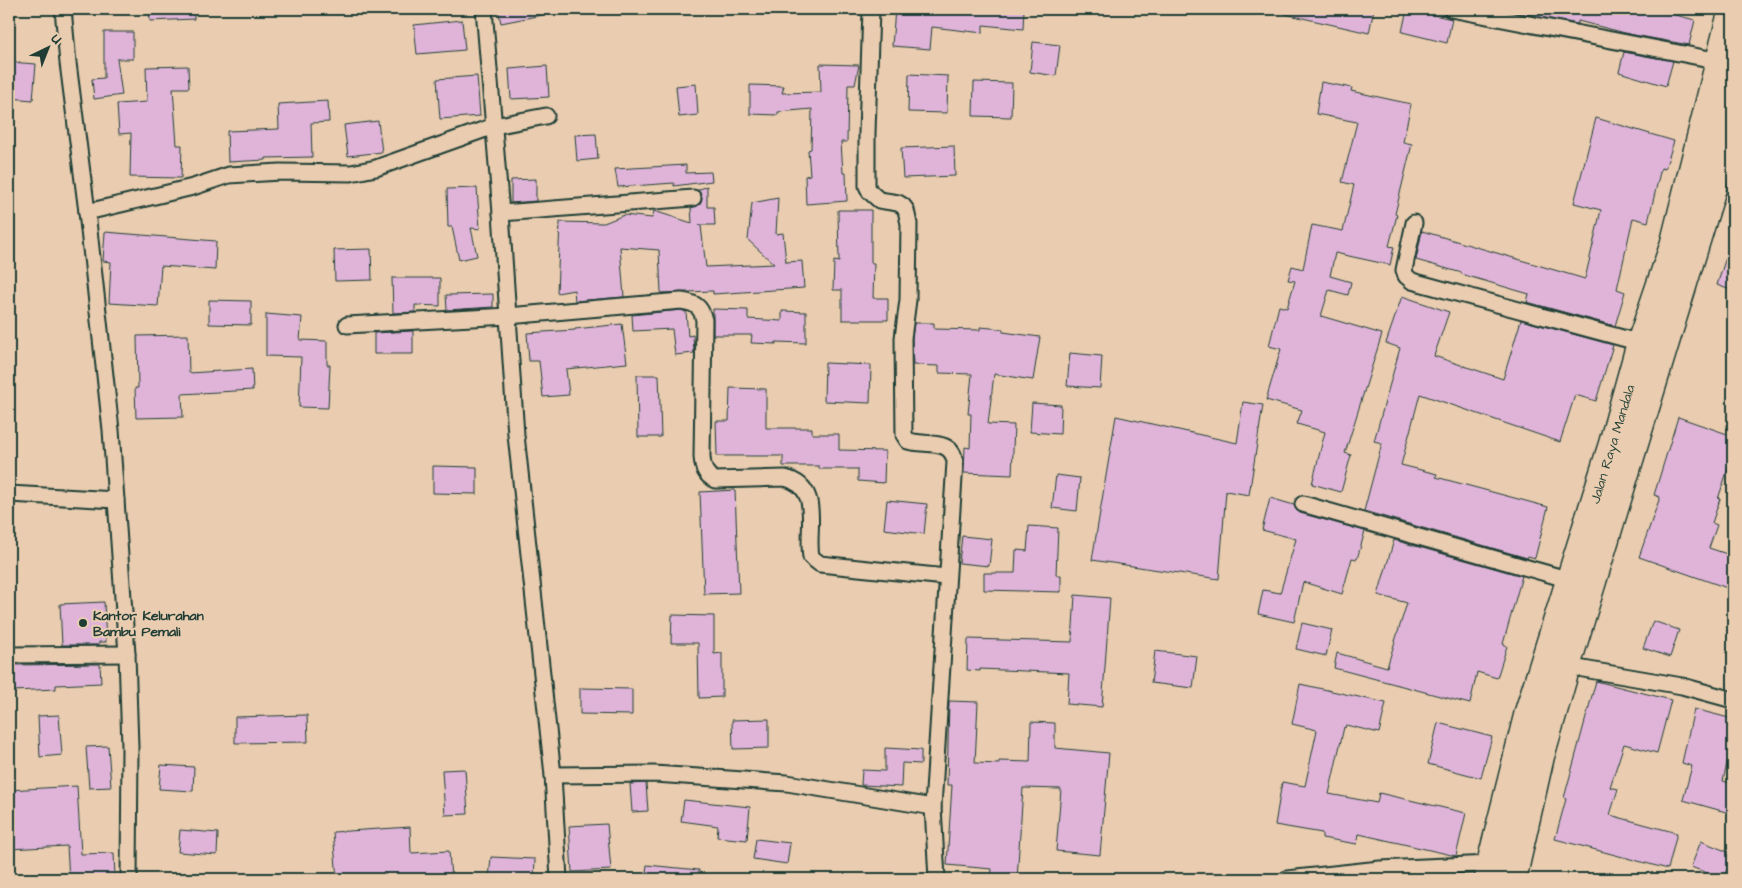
<svg xmlns="http://www.w3.org/2000/svg" width="1742" height="888" font-family="'Architects Daughter',sans-serif">
  <rect width="100%" height="100%" fill="#eacdb0"/>
  <filter id="ink" filterUnits="userSpaceOnUse"><feTurbulence type="fractalNoise" baseFrequency=".02" numOctaves="2"/><feDisplacementMap in="SourceGraphic" scale="10" xChannelSelector="R" yChannelSelector="G"/><feConvolveMatrix kernelMatrix="1 2 1 2 8 2 1 2 1" color-interpolation-filters="sRGB"/></filter>
  <g filter="url(#ink)">
    <g fill="#e0b4d9" stroke="#1f3d34">
      <polygon points="149,9 194,9 194,19 150,21"/>
      <polygon points="498,9 541,9 542,15 501,23"/>
      <polygon points="895,9 1024,9 1023,29 983,25 983,33 932,27 930,49 892,46"/>
      <polygon points="1286,9 1374,9 1369,33 1285,14"/>
      <polygon points="1407,9 1452,19 1447,43 1402,32"/>
      <polygon points="1524,9 1652,9 1695,20 1689,45 1629,34 1578,21 1578,24 1524,14"/>
      <polygon points="462,20 465,50 417,54 414,25"/>
      <polygon points="104,32 133,32 133,59 117,59 122,95 94,99 92,79 104,78"/>
      <polygon points="1033,42 1060,45 1056,76 1030,72"/>
      <polygon points="1624,52 1673,61 1666,86 1619,72"/>
      <polygon points="9,62 36,64 33,100 9,98"/>
      <polygon points="820,64 859,65 855,85 848,85 847,142 841,142 843,173 846,173 847,201 806,204 805,176 810,175 808,150 811,149 812,109 778,112 778,115 750,114 750,85 784,86 782,93 821,92"/>
      <polygon points="188,66 189,88 173,88 177,145 182,145 181,178 130,177 131,133 119,134 117,104 147,102 146,67"/>
      <polygon points="547,66 549,97 511,99 509,69"/>
      <polygon points="909,74 948,76 947,113 908,112"/>
      <polygon points="477,76 480,116 440,119 437,79"/>
      <polygon points="974,82 1012,83 1011,117 973,116"/>
      <polygon points="1321,82 1352,88 1351,91 1411,104 1403,142 1412,144 1395,214 1397,215 1389,246 1394,247 1390,265 1335,253 1330,276 1351,282 1348,295 1329,290 1321,316 1382,334 1345,453 1351,455 1341,492 1312,484 1325,432 1297,424 1302,410 1266,400 1281,349 1269,346 1279,306 1287,308 1295,281 1288,280 1292,266 1303,269 1312,225 1343,231 1354,185 1342,182 1357,122 1316,114"/>
      <polygon points="696,84 698,115 679,117 676,86"/>
      <polygon points="328,101 329,122 311,123 312,157 266,158 266,160 228,162 227,131 279,129 278,104"/>
      <polygon points="1596,118 1674,141 1665,169 1661,168 1648,222 1633,218 1617,289 1625,292 1615,326 1527,302 1529,294 1461,274 1462,273 1416,260 1422,231 1585,279 1601,210 1574,203"/>
      <polygon points="378,121 382,152 348,156 344,125"/>
      <polygon points="596,134 598,159 577,161 575,135"/>
      <polygon points="954,146 955,176 903,178 901,148"/>
      <polygon points="686,165 686,173 711,172 712,181 674,186 674,183 618,187 615,169"/>
      <polygon points="536,179 536,201 511,203 511,180"/>
      <polygon points="707,186 707,207 714,207 715,225 699,225 701,226 706,267 774,264 748,240 752,203 778,198 776,234 783,233 786,262 802,261 804,288 713,294 713,291 661,293 659,250 620,247 624,297 575,301 574,290 557,293 560,222 604,223 624,215 652,218 654,211 692,223 691,208 699,205 702,198 698,190"/>
      <polygon points="477,188 480,229 471,228 477,256 459,260 452,227 448,227 447,189"/>
      <polygon points="838,210 871,210 871,263 874,263 873,298 888,298 888,320 842,320 842,290 833,290 834,261 839,262"/>
      <polygon points="105,232 216,241 215,270 161,266 158,306 109,303 111,262 103,261"/>
      <polygon points="1731,242 1733,243 1733,291 1717,285"/>
      <polygon points="371,249 372,280 335,281 334,250"/>
      <polygon points="392,278 440,278 440,306 415,305 415,312 393,313"/>
      <polygon points="493,294 493,307 447,310 446,295"/>
      <polygon points="1402,296 1449,312 1434,356 1503,379 1521,320 1613,345 1596,401 1575,395 1560,442 1420,394 1401,465 1437,474 1436,477 1548,507 1535,558 1528,556 1527,558 1364,511 1382,443 1374,441 1400,348 1386,343"/>
      <polygon points="209,300 251,301 251,325 209,324"/>
      <polygon points="713,309 748,310 748,319 782,321 782,311 806,312 806,343 776,342 776,344 751,343 752,335 713,335"/>
      <polygon points="681,310 686,312 688,336 693,335 694,353 675,355 672,329 633,331 632,315"/>
      <polygon points="266,314 302,317 300,340 327,341 327,365 330,365 328,408 299,407 301,357 266,356"/>
      <polygon points="914,323 934,323 934,329 980,330 980,327 1003,329 1003,332 1040,337 1033,380 994,374 988,424 1014,425 1012,475 964,473 965,447 970,448 971,414 968,414 972,374 939,373 939,366 913,365 912,339"/>
      <polygon points="622,324 627,363 566,369 569,395 543,397 539,361 529,361 527,333 575,330 575,329"/>
      <polygon points="413,331 413,354 374,354 374,333"/>
      <polygon points="188,335 189,373 252,369 253,390 182,394 183,417 136,418 135,388 138,388 137,336"/>
      <polygon points="1070,353 1102,356 1100,388 1067,386"/>
      <polygon points="825,363 871,365 870,403 824,401"/>
      <polygon points="637,375 659,375 661,437 638,437"/>
      <polygon points="730,388 766,389 766,428 812,428 812,434 839,434 839,450 885,451 884,483 858,481 858,469 819,469 819,466 783,466 783,456 717,456 716,421 729,421"/>
      <polygon points="1243,402 1263,405 1249,495 1226,491 1219,579 1092,560 1116,416 1237,443"/>
      <polygon points="1032,403 1061,405 1060,434 1030,432"/>
      <polygon points="1678,417 1733,436 1733,464 1730,463 1718,499 1720,499 1712,523 1717,525 1709,548 1733,556 1733,590 1639,557 1660,497 1654,495"/>
      <polygon points="433,466 477,467 477,494 433,493"/>
      <polygon points="1056,475 1080,478 1077,511 1052,508"/>
      <polygon points="735,490 739,593 704,594 700,492"/>
      <polygon points="1270,498 1294,505 1296,510 1300,513 1365,531 1357,559 1352,558 1342,594 1303,582 1294,622 1258,614 1263,590 1280,593 1296,539 1262,530"/>
      <polygon points="887,500 927,504 924,534 884,529"/>
      <polygon points="1029,526 1058,528 1056,575 1061,575 1061,592 984,590 984,573 1015,573 1016,550 1027,551"/>
      <polygon points="962,536 992,539 989,566 959,563"/>
      <polygon points="1394,540 1522,576 1503,644 1507,646 1497,678 1477,672 1470,704 1334,668 1337,653 1387,667 1407,603 1378,595"/>
      <polygon points="1075,595 1110,598 1102,707 1067,704 1069,673 980,669 980,671 967,670 968,639 1072,642"/>
      <polygon points="104,602 106,642 99,642 99,645 62,645 60,604"/>
      <polygon points="672,615 714,616 714,654 722,653 722,697 699,698 698,643 671,643"/>
      <polygon points="1653,621 1679,630 1670,657 1643,648"/>
      <polygon points="1302,623 1332,630 1326,656 1296,649"/>
      <polygon points="1155,651 1197,656 1193,688 1151,683"/>
      <polygon points="100,664 101,683 56,685 56,689 13,691 12,665"/>
      <polygon points="1596,681 1671,700 1657,753 1624,744 1610,787 1618,789 1610,815 1677,833 1668,869 1555,839 1566,799 1564,798"/>
      <polygon points="1300,684 1386,703 1379,733 1346,725 1345,728 1344,727 1329,794 1377,803 1379,793 1466,813 1456,856 1359,834 1357,844 1322,838 1322,833 1275,825 1282,782 1305,786 1317,730 1292,724"/>
      <polygon points="580,688 632,689 632,715 580,714"/>
      <polygon points="949,701 978,702 975,763 999,764 999,761 1030,762 1031,722 1055,723 1055,748 1109,753 1100,855 1056,851 1061,789 1023,788 1017,879 991,879 992,869 947,865 952,785 947,785"/>
      <polygon points="1694,709 1733,719 1733,738 1723,781 1733,784 1733,814 1683,800 1692,766 1682,763"/>
      <polygon points="59,715 62,755 40,757 38,716"/>
      <polygon points="307,715 308,742 235,743 235,717"/>
      <polygon points="769,719 769,748 733,749 732,720"/>
      <polygon points="1438,723 1492,737 1481,778 1428,764"/>
      <polygon points="108,746 111,787 89,788 86,747"/>
      <polygon points="885,748 921,750 921,764 902,763 901,787 861,785 862,770 885,771"/>
      <polygon points="161,765 194,767 193,791 159,789"/>
      <polygon points="465,769 468,814 445,815 442,770"/>
      <polygon points="646,783 648,811 632,812 630,784"/>
      <polygon points="77,786 81,854 114,853 115,878 69,879 67,846 9,849 9,790"/>
      <polygon points="684,800 750,807 747,840 717,837 718,826 681,821"/>
      <polygon points="607,824 611,870 572,872 569,826"/>
      <polygon points="410,827 411,853 449,851 451,879 337,879 333,832"/>
      <polygon points="180,830 218,833 217,855 178,852"/>
      <polygon points="756,839 790,843 787,864 753,859"/>
      <polygon points="1701,841 1733,854 1723,879 1691,867"/>
      <polygon points="491,857 535,859 534,879 489,879"/>
      <polygon points="647,865 699,870 698,879 645,879"/>
    </g>
    <g fill="none" stroke-linecap="round" stroke-linejoin="round">
      <defs>
        <g id="street">
          <polyline points="63,9 68,63 87,212 111,430 127,654 130,747 129,879"/>
          <polyline points="484,9 501,213 516,435 553,775 559,879"/>
          <path d="M871,9L867,133V186L870,192L879,200L898,203L903,206L906,210L909,224L908,300L903,338L904,435L908,441C926,446 952,438 955,462L933,807L937,879"/>
          <polyline points="1451,9 1720,61"/>
          <polyline points="87,212 193,187 229,175 280,172 351,173 376,168 494,126 546,116"/>
          <polyline points="501,213 693,198"/>
          <polyline points="1414,223 1404,270 1406,276 1412,281 1641,343"/>
          <path d="M347,325L508,316L681,301C695,303 701,306 704,320L702,457C703,468 705,475 715,480L785,478C823,487 806,529 811,557L820,564L946,577"/>
          <polyline points="9,494 116,500"/>
          <polyline points="1303,504 1570,580"/>
          <polyline points="9,655 127,654"/>
          <polyline points="1566,666 1682,686 1733,700"/>
          <polyline points="553,775 654,774 787,783 933,807"/>
          <polyline points="1287,879 1380,869 1491,864"/>
        </g>
        <g id="highway">
          <polyline points="1489,879 1491,864 1529,712 1613,444 1641,343 1674,246 1733,9"/>
          <polyline points="1512,879 1540,756 1566,666 1712,188 1733,97"/>
        </g>
      </defs>
      <use href="#street" stroke="#1f3d34" stroke-width="19"/>
      <use href="#highway" stroke="#1f3d34" stroke-width="31"/>
      <use href="#street" stroke="#eacdb0" stroke-width="15"/>
      <use href="#highway" stroke="#eacdb0" stroke-width="28"/>
    </g>
  </g>
  <circle fill="#1f3d34" stroke="#eacdb0" stroke-width="2" cx="83" cy="623" r="5"/>
  <g text-anchor="middle" stroke-width="4" stroke-linejoin="round" paint-order="stroke">
    <g font-size="14" fill="#1f3d34" stroke="#eacdb0">
      <text transform="translate(1612 444) rotate(-73)" y="5">Jalan Raya Mandala</text>
    </g>
    <g font-size="14" font-weight="bold" fill="#1f3d34" stroke="#eacdb0" text-anchor="start">
      <text x="93" y="620">Kantor Kelurahan<tspan x="93" dy="16">Bambu Pemali</tspan></text>
    </g>
  </g>
  <rect width="1742" height="888" fill="none" stroke="#eacdb0" stroke-width="30"/>
  <rect x="15" y="15" width="1712" height="858" fill="none" stroke="#1f3d34" stroke-width="2" filter="url(#ink)"/>
  <g transform="translate(48 48) rotate(43)" stroke="#eacdb0" stroke-width="4" paint-order="stroke">
  <path d="M0-4L9 19L0 12L-9 19Z" fill="#1f3d34"/>
  <text y="-8" font-size="14" font-weight="bold" text-anchor="middle" fill="#1f3d34">U</text>
  </g>
</svg>
